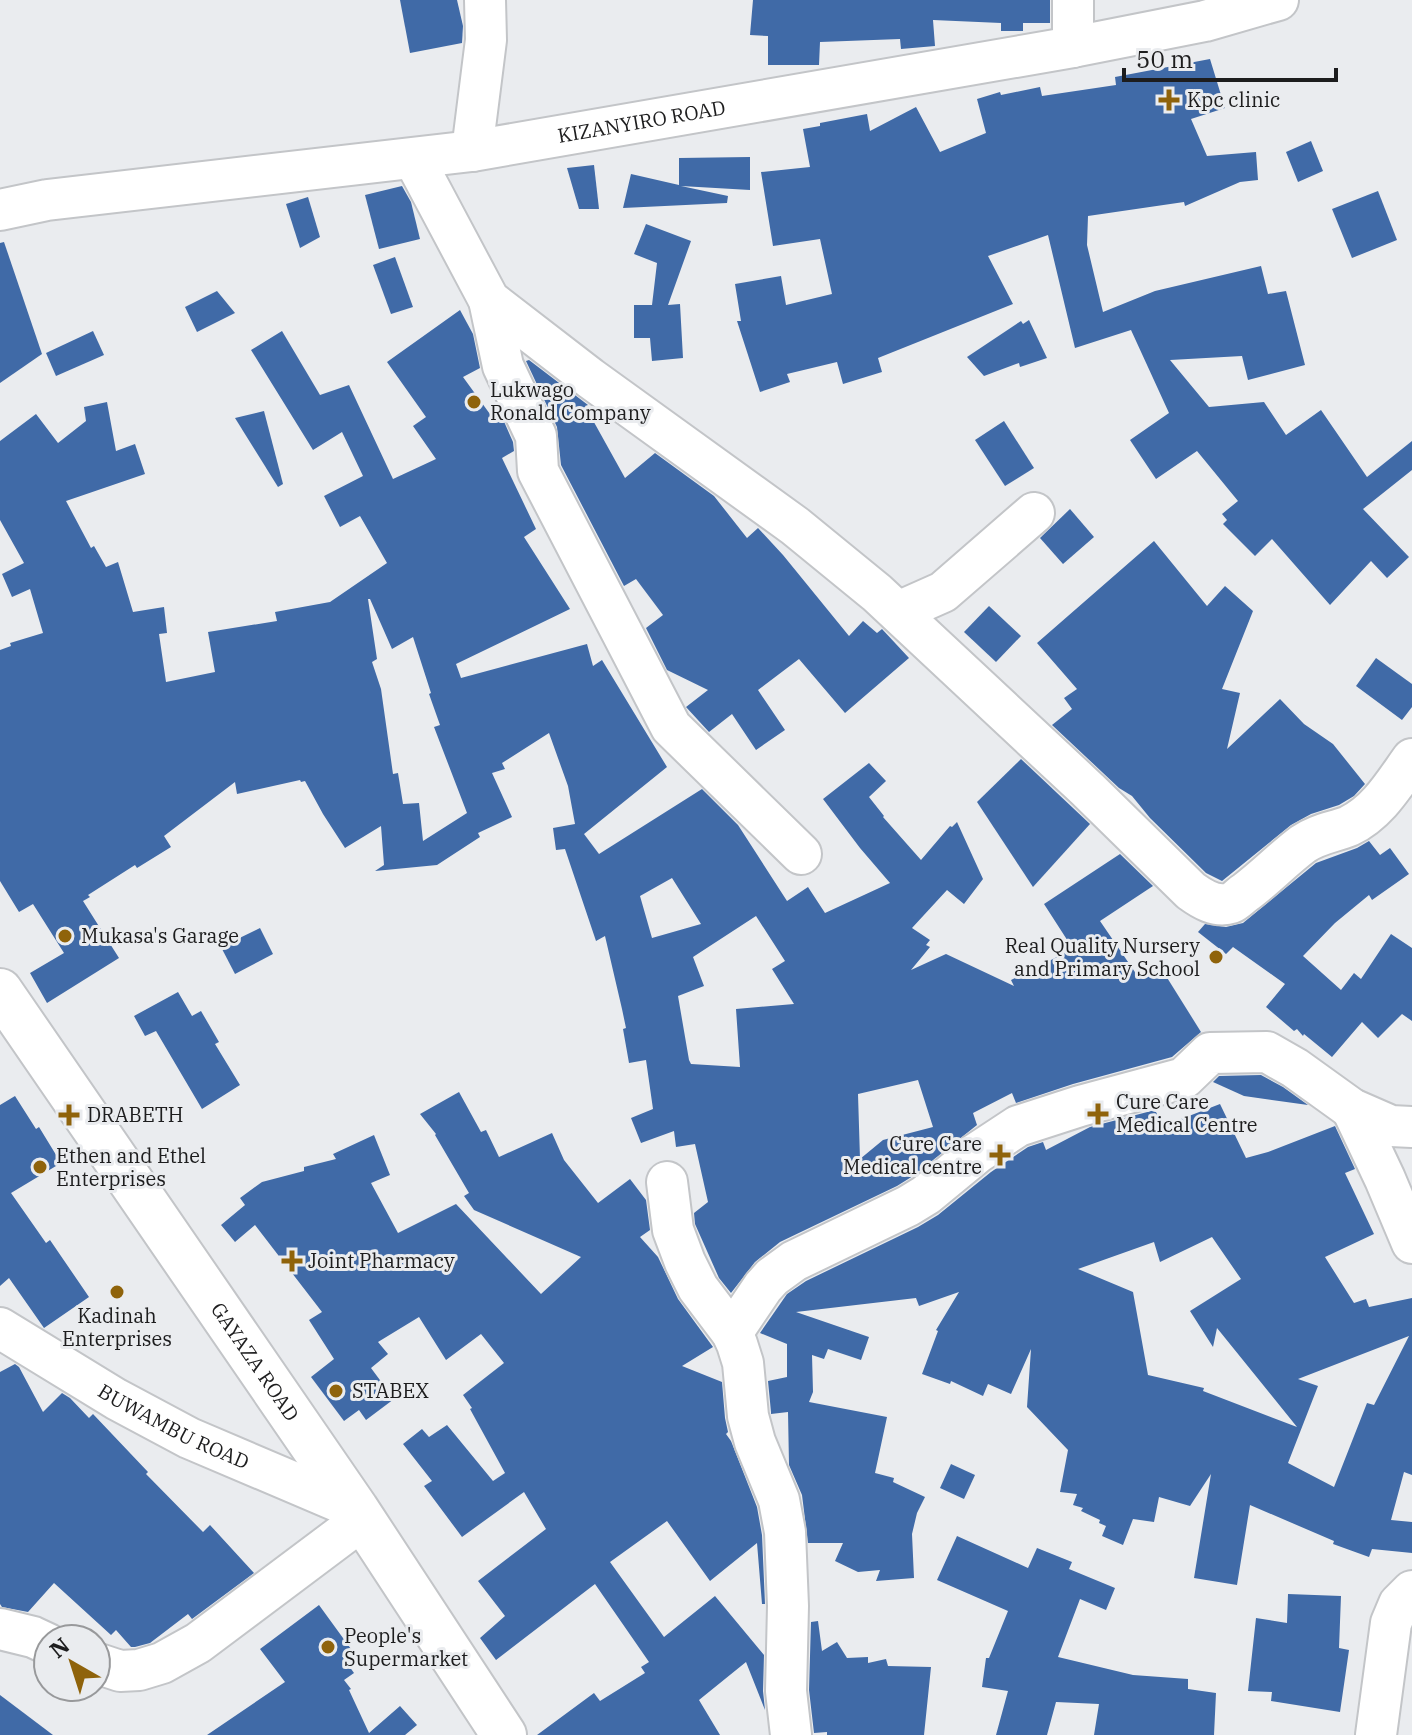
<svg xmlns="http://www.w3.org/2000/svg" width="1412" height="1735" font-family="'IBM Plex Serif',serif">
  <rect width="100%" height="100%" fill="#eaecef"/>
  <g fill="#406aa7" fill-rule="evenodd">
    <polygon points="400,0 457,0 463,26 462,43 410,53"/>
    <polygon points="753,0 1050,0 1050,23 1023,23 1023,31 1001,31 1001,23 933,20 935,46 901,49 900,39 820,42 819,65 768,65 768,36 750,35"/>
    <polygon points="1210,59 1225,108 1191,119 1207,156 1256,152 1258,180 1240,182 1185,206 1184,202 1088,216 1087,245 1103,312 1155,291 1261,266 1268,294 1286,291 1305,365 1248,380 1242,356 1170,360 1209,407 1264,402 1286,435 1321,410 1367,477 1412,441 1412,470 1363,509 1409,557 1387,578 1371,561 1330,605 1272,539 1255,556 1223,524 1227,520 1222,514 1238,501 1197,451 1156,479 1130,440 1169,413 1131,330 1075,348 1048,235 988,256 1013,304 878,358 882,372 843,384 837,362 787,374 790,382 760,392 737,321 741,321 735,284 781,276 786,305 832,294 820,239 773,246 761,172 810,167 803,129 820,126 820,123 867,114 870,131 916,107 940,152 986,133 977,99 1000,92 1001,95 1040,87 1042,96 1116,85 1115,77"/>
    <polygon points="1311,141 1323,171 1298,182 1286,152"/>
    <polygon points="750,157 750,190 681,186 728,196 727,203 623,208 631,174 679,185 679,158"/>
    <polygon points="594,165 599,209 579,209 567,168"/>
    <polygon points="402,186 411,202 420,239 379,249 365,195"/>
    <polygon points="1378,191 1397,240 1352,258 1332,209"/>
    <polygon points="308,197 320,237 300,248 286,204"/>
    <polygon points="646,224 691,241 668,305 680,304 683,358 652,361 650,338 634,338 634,305 652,305 657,263 634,254"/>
    <polygon points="4,242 42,354 0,383 0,243"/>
    <polygon points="395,257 413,307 391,314 373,265"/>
    <polygon points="217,291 235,313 197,332 185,307"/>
    <path d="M460,310L473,334L480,368L463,377L495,421L502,417L513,442L514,451L502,458L536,529L524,537L570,609L456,664L461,678L587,644L593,666L602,660L667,767L584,834L599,854L702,789L738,825L787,901L808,887L825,913L890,883L860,848L823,799L869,763L886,781L869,797L884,816L883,817L921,860L950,826L952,827L957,822L983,879L964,904L947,890L912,928L930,940L926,945L930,947L911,970L946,954L1014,986L1011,980L1073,949L1044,904L1120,854L1153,886L1100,921L1139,978L1157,966L1161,968L1201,1032L1172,1057L1073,1084L1016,1103L1012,1093L973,1113L977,1125L913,1176L897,1186L780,1242L755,1262L731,1293L719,1278L695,1224L694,1213L708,1202L695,1144L676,1147L674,1131L641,1143L631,1118L653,1109L646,1060L629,1063L623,1029L626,1028L622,1009L605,936L596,941L565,849L556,850L553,828L575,824L568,786L549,733L502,763L505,769L492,773L512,817L478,833L480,837L437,865L375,871L384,865L381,826L345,848L323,814L305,781L301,782L300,780L237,794L235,782L164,836L171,847L137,868L135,865L88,895L90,897L83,901L119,958L47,1003L30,973L64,953L33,904L19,912L0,881V650L11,646L10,643L43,633L30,589L12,597L2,574L24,563L0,520V441L36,414L58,443L86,421L84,407L107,402L116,451L135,444L145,474L66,501L91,548L94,546L106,567L118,562L133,612L164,607L167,633L159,634L166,682L215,672L208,632L277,621L275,612L330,602L387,563L360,516L340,527L324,496L363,476L342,432L313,450L251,350L282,331L320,395L349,385L393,479L436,459L413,426L426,417L387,362ZM368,599H370L392,649L413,637L431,693L429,694L440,725L434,727L467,813L423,841L419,803L403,804L398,773L393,774L381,689L372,662L377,659ZM672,878L701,924L652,938L640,896ZM756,916L785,961L772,969L794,1004L736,1009L740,1067L691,1064L689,1060L678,996L704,986L693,957ZM918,1080L933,1127L883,1140L860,1159L858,1094Z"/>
    <polygon points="1029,320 1047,358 1020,367 1019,363 984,376 967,357 1021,321 1023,324"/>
    <polygon points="93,331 104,355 56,376 46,353"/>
    <polygon points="529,360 588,405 585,406 625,478 655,453 714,496 747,538 758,528 783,555 849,636 863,621 877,633 882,629 909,658 845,713 799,659 758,690 785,730 756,750 732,714 709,732 686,707 708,690 667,670 646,628 663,615 636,579 624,586 561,465 557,427 526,361"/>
    <polygon points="264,411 283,484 278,487 235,418"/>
    <polygon points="1004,421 1034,468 1005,486 975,440"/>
    <polygon points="1070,509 1094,537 1063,564 1040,538"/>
    <polygon points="1154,541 1207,606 1225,586 1253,611 1222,689 1240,693 1227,749 1280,699 1304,724 1333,744 1365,784 1354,796 1339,805 1311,814 1291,825 1222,881 1206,873 1150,818 1132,796 1119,788 1052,725 1072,709 1064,698 1077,689 1037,643"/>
    <polygon points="989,606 1021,636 996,662 964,632"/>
    <polygon points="1376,658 1412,684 1412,707 1402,720 1356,686"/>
    <polygon points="1021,759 1090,824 1033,887 977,802"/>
    <polygon points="1369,841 1380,855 1390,848 1409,874 1372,900 1369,895 1335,923 1303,956 1341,990 1354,973 1361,979 1391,934 1412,948 1412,1021 1402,1014 1378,1038 1362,1022 1332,1057 1304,1034 1303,1036 1297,1029 1294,1031 1266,1007 1285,984 1233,947 1226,954 1198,932 1205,924 1226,927 1243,923 1316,863 1357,848"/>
    <polygon points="260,928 273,954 235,974 221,947"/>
    <polygon points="178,992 192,1016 201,1011 219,1042 215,1044 240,1085 202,1109 156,1031 145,1036 134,1016"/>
    <polygon points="1261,1075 1283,1087 1308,1105 1244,1096 1213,1082 1219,1076"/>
    <polygon points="459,1092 481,1132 486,1130 499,1157 552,1133 564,1160 598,1203 630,1179 646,1200 650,1230 640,1237 658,1257 678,1299 713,1347 682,1366 722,1382 725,1418 728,1432 726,1434 731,1441 757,1507 762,1535 765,1604 762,1604 757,1543 710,1581 667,1521 610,1562 664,1637 715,1596 764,1655 763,1691 765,1710 746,1662 699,1700 720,1735 537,1735 594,1693 600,1701 645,1673 641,1667 649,1662 595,1584 496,1660 480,1638 505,1616 478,1581 546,1529 524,1492 462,1537 424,1486 432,1481 403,1444 422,1429 429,1437 447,1425 493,1481 505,1473 470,1409 472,1408 463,1395 504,1363 481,1334 446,1360 419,1317 378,1342 388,1354 371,1368 394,1399 366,1420 359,1410 344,1421 311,1377 334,1359 309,1320 322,1312 255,1225 235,1242 221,1225 245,1205 240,1198 262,1182 304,1171 304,1167 336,1159 333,1154 374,1135 390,1175 371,1183 398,1233 456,1204 541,1294 581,1257 474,1210 464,1196 469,1193 435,1135 436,1134 420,1114"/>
    <polygon points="15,1096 36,1129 39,1127 61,1163 11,1193 46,1243 50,1240 89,1297 44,1328 9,1278 0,1286 0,1105"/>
    <path d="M1220,1104L1246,1158L1268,1152L1335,1126L1355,1169L1345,1173L1374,1234L1325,1257L1354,1303L1366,1299L1369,1307L1412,1298V1475L1404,1472L1391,1520L1412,1522V1553L1372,1549L1369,1557L1333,1544L1334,1541L1250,1505L1237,1585L1194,1578L1211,1474L1190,1506L1159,1497L1154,1522L1133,1519L1123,1545L1102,1536L1106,1526L1099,1523L1100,1520L1081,1511L1083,1508L1073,1505L1077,1494L1060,1492L1068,1450L1027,1407L1031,1349L1011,1394L988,1384L983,1396L951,1381L950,1384L922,1374L938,1331L936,1330L959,1292L919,1306L916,1298L796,1312L869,1337L861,1360L828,1349L824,1359L812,1355L813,1392L809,1402L887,1417L875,1473L894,1478L893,1482L925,1497L917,1513L912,1534L914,1578L876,1581L880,1570L858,1572L835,1561L843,1543H808L802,1495L789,1465L788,1412L771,1414V1412L768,1381L787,1377V1344L760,1333L787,1294L806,1281L918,1227L938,1215L991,1172L1028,1147L1043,1142L1046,1150L1090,1127L1155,1110L1163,1126ZM1212,1237L1241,1279L1190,1311L1213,1347L1217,1328L1297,1427L1203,1391L1204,1388L1148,1375L1133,1292L1078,1269L1154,1242L1160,1262ZM1409,1336L1374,1405L1367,1403L1334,1487L1288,1463L1318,1386L1298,1379Z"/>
    <polygon points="15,1364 19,1367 43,1412 62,1393 70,1398 89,1418 93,1414 148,1472 146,1474 203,1532 210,1525 254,1573 192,1619 188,1614 150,1643 135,1647 131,1647 116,1630 111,1635 54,1583 28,1612 2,1607 0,1604 0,1372"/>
    <polygon points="951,1464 975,1475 964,1499 940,1488"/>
    <polygon points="957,1536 1028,1568 1037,1548 1072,1562 1069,1569 1115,1588 1106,1610 1080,1599 1058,1657 1133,1675 1188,1679 1188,1689 1216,1693 1214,1735 1094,1735 1099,1704 1056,1702 1047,1735 996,1735 1008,1691 982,1687 986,1658 989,1658 1008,1611 937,1580"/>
    <polygon points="1288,1594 1341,1596 1339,1648 1349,1650 1340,1712 1271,1701 1272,1692 1248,1691 1256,1618 1287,1623"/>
    <polygon points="319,1605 351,1649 342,1656 354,1673 344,1680 351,1689 349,1690 369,1733 400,1706 417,1725 405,1735 207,1735 285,1682 260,1649"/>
    <polygon points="818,1621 822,1651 837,1642 847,1658 868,1657 868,1663 886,1659 888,1666 931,1667 924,1735 827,1735 827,1732 814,1733 809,1690 811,1622"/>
    <polygon points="0,1695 53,1735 0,1735"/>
  </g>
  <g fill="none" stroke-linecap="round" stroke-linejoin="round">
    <defs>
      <g id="minor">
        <polyline points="1073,47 1073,0"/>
        <polyline points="472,151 486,40 485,0"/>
        <path d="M414,159L489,300L590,378L795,526L877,593L1088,790L1191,891C1202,899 1216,908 1231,903C1236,901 1241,895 1246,892C1266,877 1283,859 1303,844C1317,834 1334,832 1349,826C1378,812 1394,784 1412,759"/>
        <path id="s1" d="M0,210L47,200L472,151L1073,47L1205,21L1278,0"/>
        <polyline points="489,300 503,366 536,436 538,471 671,727 801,854"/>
        <polyline points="898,612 943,592 1034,513"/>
        <polyline points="1352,1109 1385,1179 1412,1243"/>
        <polyline points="667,1182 673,1230 685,1262 698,1288 732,1333 737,1344 743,1363 748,1416 755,1442 779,1500 785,1532 788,1606 786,1691 791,1735"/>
        <path id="s2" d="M0,1328L116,1399L189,1438L356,1509"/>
        <polyline points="732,1333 763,1287 772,1277 794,1261 908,1206 926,1195 977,1153 1018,1126 1080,1106 1184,1078 1210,1053 1267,1052 1295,1068 1352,1109 1391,1126 1412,1127"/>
        <polyline points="0,1629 33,1637 48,1644"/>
        <polyline points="96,1663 120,1671 139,1670 162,1663 198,1643 362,1520"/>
        <polyline points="1376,1735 1391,1623 1399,1604 1412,1591"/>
      </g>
      <g id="major">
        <path id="s3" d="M0,991L356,1509L504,1735"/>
      </g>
    </defs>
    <use href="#minor" stroke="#c3c5c8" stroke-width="44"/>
    <use href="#major" stroke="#c3c5c8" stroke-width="48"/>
    <use href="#minor" stroke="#fff" stroke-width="40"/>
    <use href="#major" stroke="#fff" stroke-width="44"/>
  </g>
  <g fill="#8f630b" stroke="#eaecef" stroke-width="3">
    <path d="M1165 88h8v8h8v8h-8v8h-8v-8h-8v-8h8z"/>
    <circle cx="474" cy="402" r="8"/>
    <circle cx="65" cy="936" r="8"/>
    <circle cx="1216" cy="957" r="8"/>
    <path d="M1094 1102h8v8h8v8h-8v8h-8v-8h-8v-8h8z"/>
    <path d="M65 1103h8v8h8v8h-8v8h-8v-8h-8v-8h8z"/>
    <path d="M996 1143h8v8h8v8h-8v8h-8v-8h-8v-8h8z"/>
    <circle cx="40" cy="1167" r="8"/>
    <path d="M288 1249h8v8h8v8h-8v8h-8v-8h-8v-8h8z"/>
    <circle cx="117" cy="1292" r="8"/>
    <circle cx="336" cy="1391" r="8"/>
    <circle cx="328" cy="1647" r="8"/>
  </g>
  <g text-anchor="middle" stroke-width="6" stroke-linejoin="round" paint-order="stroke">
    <g font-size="20" fill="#1d1d1e" stroke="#eaecef" text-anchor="start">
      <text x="1187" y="107">Kpc clinic</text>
      <text x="490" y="397">Lukwago<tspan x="490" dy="23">Ronald Company</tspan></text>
      <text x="81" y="943">Mukasa's Garage</text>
      <text x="1200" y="953" text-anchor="end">Real Quality Nursery<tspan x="1200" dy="23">and Primary School</tspan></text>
      <text x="1116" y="1109">Cure Care<tspan x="1116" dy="23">Medical Centre</tspan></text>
      <text x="87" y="1122">DRABETH</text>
      <text x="982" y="1151" text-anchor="end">Cure Care<tspan x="982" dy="23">Medical centre</tspan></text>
      <text x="56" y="1163">Ethen and Ethel<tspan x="56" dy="23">Enterprises</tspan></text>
      <text x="308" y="1268">Joint Pharmacy</text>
      <text x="117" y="1323" text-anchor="middle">Kadinah<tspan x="117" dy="23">Enterprises</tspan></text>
      <text x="352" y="1398">STABEX</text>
      <text x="344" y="1643">People's<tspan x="344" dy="23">Supermarket</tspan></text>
    </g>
    <g font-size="20" fill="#1d1d1e" stroke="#eaecef">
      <text dy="7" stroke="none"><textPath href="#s1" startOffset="648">KIZANYIRO ROAD</textPath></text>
      <text dy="7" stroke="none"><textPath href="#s3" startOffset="450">GAYAZA ROAD</textPath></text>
      <text dy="7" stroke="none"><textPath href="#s2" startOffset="200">BUWAMBU ROAD</textPath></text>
    </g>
  </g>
  <g transform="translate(72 1663) rotate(321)"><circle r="38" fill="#eaecef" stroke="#98999b" stroke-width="2"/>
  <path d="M0-6L14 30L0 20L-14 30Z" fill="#8f630b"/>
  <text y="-12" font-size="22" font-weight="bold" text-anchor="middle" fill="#1d1d1e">N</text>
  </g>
  <path d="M1124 68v12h212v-12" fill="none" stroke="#1d1d1e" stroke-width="4"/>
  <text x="1136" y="68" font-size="24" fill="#1d1d1e" stroke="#eaecef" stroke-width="6" paint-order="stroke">50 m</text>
</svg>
